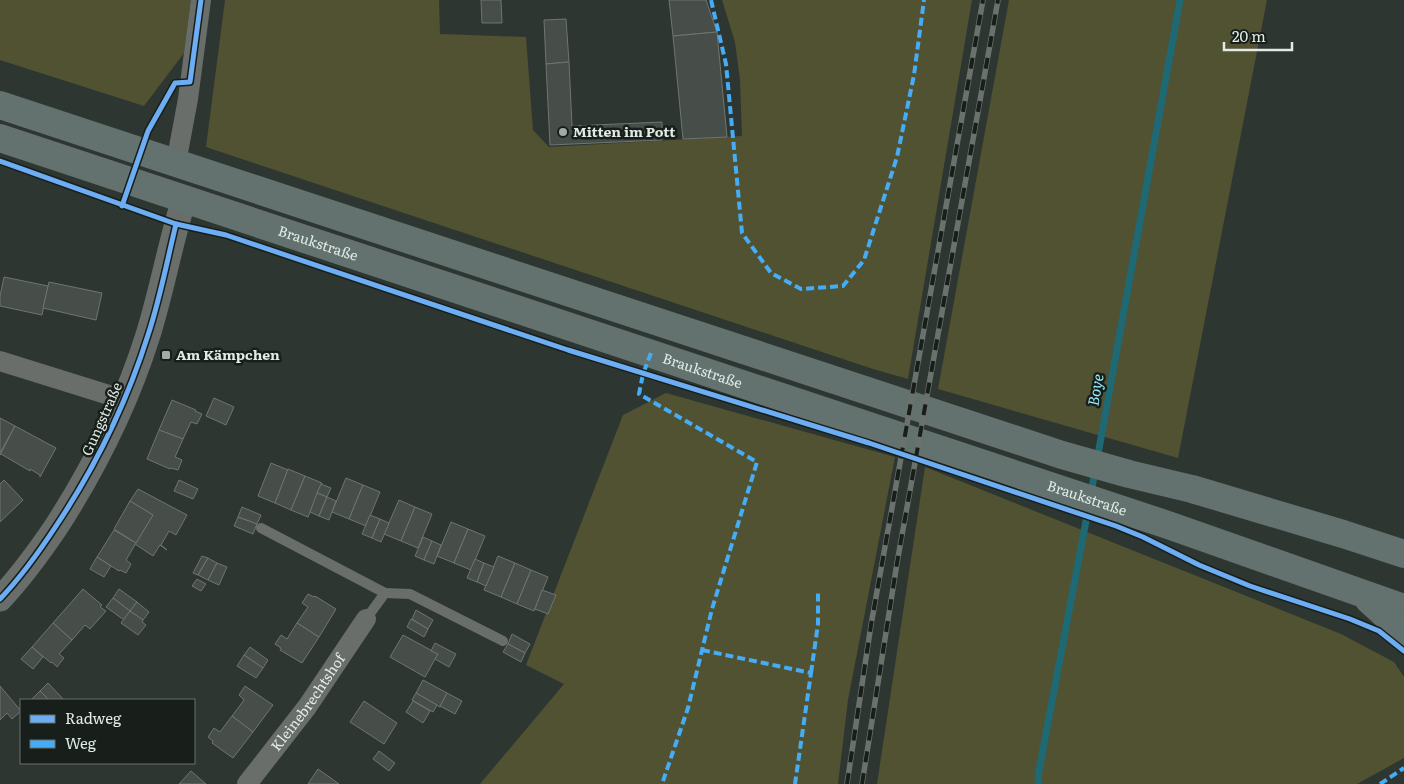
<svg xmlns="http://www.w3.org/2000/svg" width="1404" height="784" font-family="Literata,serif">
  <rect width="100%" height="100%" fill="#2e3632"/>
  <g fill="#505232">
    <polygon points="0,0 191,0 184,53 144,106 0,60"/>
    <polygon points="225,0 439,0 440,34 526,37 533,130 549,147 742,136 740,80 735,42 722,0 972,0 908,379 873,369 206,147"/>
    <polygon points="1009,0 1267,0 1178,458 938,389"/>
    <polygon points="666,393 895,457 848,700 838,784 480,784 564,684 526,665 623,415"/>
    <polygon points="925,467 1341,634 1394,662 1404,677 1404,758 1357,784 877,784"/>
  </g>
  <g fill="none" stroke-linecap="round" stroke-linejoin="round">
    <g stroke="#1f6975" stroke-width="7">
      <polyline points="1097,460 1180,0"/>
      <polyline points="1091,494 1095,470"/>
      <polyline points="1039,784 1038,776 1089,505"/>
    </g>
  </g>
  <g fill="#474d48" stroke="#6f7570">
    <polygon points="481,0 501,0 502,23 482,23"/>
    <polygon points="669,0 706,0 717,32 673,36"/>
    <polygon points="566,19 569,62 546,64 544,20"/>
    <polygon points="717,32 727,137 683,139 673,36"/>
    <polygon points="569,62 572,126 662,122 662,140 550,145 546,64"/>
    <polygon points="4,277 48,286 42,315 0,306 0,296"/>
    <polygon points="49,282 102,293 96,320 43,308"/>
    <polygon points="214,398 234,407 226,425 206,416"/>
    <polygon points="172,400 196,410 195,411 202,414 197,424 191,422 183,439 159,430"/>
    <polygon points="0,418 15,426 0,453"/>
    <polygon points="15,426 56,448 40,477 40,475 30,469 30,471 1,454 0,455"/>
    <polygon points="159,430 183,439 175,457 182,460 178,470 171,468 170,469 147,459"/>
    <polygon points="271,463 288,470 275,503 258,496"/>
    <polygon points="288,469 305,476 291,510 275,503"/>
    <polygon points="305,476 322,483 308,517 291,510"/>
    <polygon points="346,478 363,485 349,519 332,512"/>
    <polygon points="4,480 23,500 0,522 0,484"/>
    <polygon points="179,480 198,489 193,499 174,491"/>
    <polygon points="321,484 331,488 327,497 317,493"/>
    <polygon points="363,485 380,492 366,526 349,519"/>
    <polygon points="138,489 187,515 176,535 169,531 161,545 167,550 160,545 153,556 135,544 153,515 130,501"/>
    <polygon points="317,493 327,497 319,516 310,512"/>
    <polygon points="327,497 336,501 329,520 319,516"/>
    <polygon points="399,500 415,507 401,541 384,534"/>
    <polygon points="130,501 153,515 136,543 114,529"/>
    <polygon points="242,507 261,515 257,524 238,517"/>
    <polygon points="415,507 432,514 418,548 401,541"/>
    <polygon points="370,515 380,519 372,538 362,534"/>
    <polygon points="238,517 257,524 253,534 234,526"/>
    <polygon points="380,519 389,523 381,542 372,538"/>
    <polygon points="451,522 468,529 454,563 437,556"/>
    <polygon points="468,529 485,536 471,570 454,563"/>
    <polygon points="114,530 136,543 126,560 131,564 126,573 120,570 119,571 97,557"/>
    <polygon points="423,537 432,541 424,560 415,556"/>
    <polygon points="432,541 441,545 434,564 424,560"/>
    <polygon points="202,556 208,558 198,575 193,573"/>
    <polygon points="498,556 515,563 501,597 484,590"/>
    <polygon points="97,557 111,566 104,577 90,569"/>
    <polygon points="208,558 217,563 208,580 198,575"/>
    <polygon points="475,559 484,563 477,582 467,578"/>
    <polygon points="217,563 227,567 219,585 208,580"/>
    <polygon points="484,563 494,567 486,586 477,582"/>
    <polygon points="515,563 531,570 517,604 501,597"/>
    <polygon points="531,570 548,577 534,611 517,604"/>
    <polygon points="197,579 206,584 201,591 192,586"/>
    <polygon points="83,589 102,605 100,607 106,611 90,629 85,625 72,640 53,623"/>
    <polygon points="119,589 137,602 130,611 113,598"/>
    <polygon points="542,590 556,595 548,614 535,609"/>
    <polygon points="308,594 314,597 315,596 336,609 319,637 297,623 308,607 302,603"/>
    <polygon points="113,598 130,611 124,620 106,607"/>
    <polygon points="137,602 149,612 143,620 130,611"/>
    <polygon points="416,610 433,620 428,629 412,619"/>
    <polygon points="130,611 143,620 142,622 146,625 138,635 121,623"/>
    <polygon points="411,619 428,629 424,637 407,627"/>
    <polygon points="53,623 72,640 59,654 64,658 57,667 52,662 51,663 32,647"/>
    <polygon points="297,623 319,637 302,663 280,650 281,648 275,644 281,635 287,639"/>
    <polygon points="512,634 530,644 525,653 508,644"/>
    <polygon points="403,635 438,654 425,677 390,657"/>
    <polygon points="435,643 456,654 449,667 435,659 438,654 431,651"/>
    <polygon points="508,644 525,653 521,662 503,652"/>
    <polygon points="32,647 43,657 33,669 21,659"/>
    <polygon points="250,647 268,660 263,668 244,655"/>
    <polygon points="244,655 263,668 256,678 237,666"/>
    <polygon points="423,680 447,693 440,707 416,693"/>
    <polygon points="48,683 63,699 62,700 49,700 40,691"/>
    <polygon points="0,686 21,711 12,719 7,713 0,720"/>
    <polygon points="245,686 273,705 253,732 232,716 244,700 239,695"/>
    <polygon points="40,691 49,700 33,700 32,699"/>
    <polygon points="416,693 437,705 433,712 412,700"/>
    <polygon points="447,693 462,701 455,714 440,706"/>
    <polygon points="364,701 397,723 384,744 350,722"/>
    <polygon points="413,701 430,711 423,723 406,712"/>
    <polygon points="232,716 253,732 233,758 212,743 213,741 208,737 214,728 220,732"/>
    <polygon points="379,751 395,763 389,771 373,759"/>
    <polygon points="318,769 339,784 308,784"/>
    <polygon points="191,771 206,784 179,784"/>
  </g>
  <g fill="none" stroke-linecap="round" stroke-linejoin="round">
    <g stroke="#696e6b" stroke-width="10">
      <polyline points="261,528 385,593 366,619"/>
      <polyline points="385,593 410,594 503,641"/>
    </g>
    <g stroke="#696e6b" stroke-width="20">
      <polyline points="176,163 188,99 201,0"/>
      <polyline points="0,361 125,400"/>
      <path id="s1" d="M247,784L307,707L366,619"/>
    </g>
    <path stroke="#696e6b" stroke-width="25" d="M0,599C21,577 39,552 56,527C96,465 126,405 148,335C162,290 170,244 184,199"/>
    <g stroke="#63726f" stroke-width="28">
      <polyline points="0,105 1062,455 1129,474 1192,489 1343,534 1404,554"/>
      <path id="s2" d="M0,138L1168,525L1404,608"/>
      <polyline points="1369,600 1404,632"/>
    </g>
    <defs>
      <g id="rail">
        <polyline points="847,784 871,625 983,0"/>
        <polyline points="862,784 897,563 998,0"/>
      </g>
    </defs>
    <use href="#rail" stroke="#6b726e" stroke-width="5.5"/>
    <use href="#rail" stroke="#181f1b" stroke-width="4" stroke-dasharray="11" stroke-linecap="butt"/>
    <g stroke="#46acf6" stroke-width="4" stroke-dasharray="8 4" stroke-linecap="butt">
      <polyline points="711,0 726,64 742,233 771,273 801,289 843,286 864,260 897,157 914,75 924,0"/>
      <polyline points="651,353 643,374 639,394 757,462 712,609 688,708 662,784"/>
      <polyline points="702,650 811,673 795,784"/>
      <polyline points="811,673 818,624 818,593"/>
      <polyline points="1380,784 1404,768"/>
    </g>
    <defs>
      <g id="cycleway">
        <polyline points="0,161 176,224 226,235 568,350 869,443 1116,526 1143,537 1199,565 1250,586 1350,619 1379,631 1404,651"/>
        <polyline points="122,206 148,131 175,83 190,82 201,0"/>
        <path d="M0,599C21,577 39,552 56,526C96,466 126,405 148,335C160,299 167,261 176,224"/>
      </g>
    </defs>
    <use href="#cycleway" stroke="#181f1b" stroke-width="8"/>
    <use href="#cycleway" stroke="#6dadf4" stroke-width="5"/>
  </g>
  <g fill="#a2aca6" stroke="#181f1b" stroke-width="2">
    <circle cx="563" cy="132" r="5"/>
    <rect x="161" y="350" width="10" height="10" rx="2.5"/>
  </g>
  <g text-anchor="middle" stroke-width="5" stroke-linejoin="round" paint-order="stroke">
    <g font-size="14" font-weight="bold" fill="#e1ebe5" stroke="#181f1b" text-anchor="start">
      <text x="573" y="137">Mitten im Pott</text>
      <text x="176" y="360">Am Kämpchen</text>
    </g>
    <g font-size="14" fill="#e1ebe5" stroke="#181f1b">
      <text dy="5" stroke="none"><textPath href="#s2" startOffset="335">Braukstraße</textPath></text>
      <text dy="5" stroke="none"><textPath href="#s2" startOffset="740">Braukstraße</textPath></text>
      <text transform="translate(102 419) rotate(-66)" y="5">Gungstraße</text>
      <text dy="5" stroke="none"><textPath href="#s2" startOffset="1145">Braukstraße</textPath></text>
      <text dy="5" stroke="none"><textPath href="#s1" startOffset="102">Kleinebrechtshof</textPath></text>
    </g>
    <g font-size="15" font-style="italic" fill="#98eefe" stroke="#181f1b">
      <text transform="translate(1096 390) rotate(-80)" y="5">Boye</text>
    </g>
  </g>
  <rect x="20" y="699" width="175" height="65" fill="#181f1b" stroke="#68716c"/>
  <rect x="30" y="715" width="25" height="8" fill="#6dadf4" stroke="#68716c"/>
  <text x="65" y="724" font-size="15" fill="#e1ebe5">Radweg</text>
  <rect x="30" y="740" width="25" height="8" fill="#46acf6" stroke="#68716c"/>
  <text x="65" y="749" font-size="15" fill="#e1ebe5">Weg</text>
  <path d="M1224 42v8h68v-8" fill="none" stroke="#e1ebe5" stroke-width="2.5"/>
  <text x="1232" y="42" font-size="15" fill="#e1ebe5" stroke="#181f1b" stroke-width="4" paint-order="stroke">20 m</text>
</svg>
